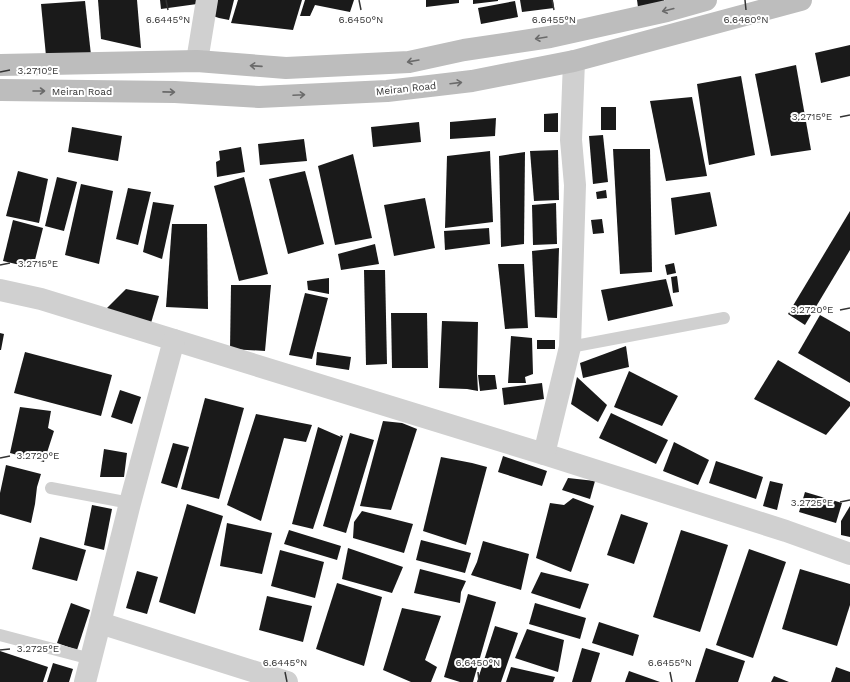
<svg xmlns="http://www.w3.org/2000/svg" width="850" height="682" font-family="'Work Sans',sans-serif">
  <rect width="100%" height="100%" fill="#fff"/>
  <g fill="#1a1a1a">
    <polygon points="98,0 137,0 141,48 101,39"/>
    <polygon points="160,0 196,0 197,4 161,9"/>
    <polygon points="212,0 234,0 229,20 219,18 210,15"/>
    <polygon points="238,0 302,0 293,30 231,23"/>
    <polygon points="305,0 354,0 350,12 315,5 310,16 300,16"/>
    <polygon points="426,0 459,0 459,3 426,7"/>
    <polygon points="473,0 498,0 498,1 473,4"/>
    <polygon points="520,0 553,0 554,8 522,12"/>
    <polygon points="637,0 664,0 664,3 638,7"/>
    <polygon points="85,1 91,55 46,56 41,4"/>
    <polygon points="515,1 518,17 481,24 478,8"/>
    <polygon points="850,45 850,76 821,83 815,53"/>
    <polygon points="796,65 811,150 771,156 755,74"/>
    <polygon points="741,76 755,155 709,165 697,84"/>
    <polygon points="692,97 707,176 666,181 650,101"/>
    <rect x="601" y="107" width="15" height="23"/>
    <polygon points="558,113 558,132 544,132 544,114"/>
    <polygon points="496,118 495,136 450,139 450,122"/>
    <polygon points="419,122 421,142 373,147 371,127"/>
    <polygon points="72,127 122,136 118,161 68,152"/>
    <polygon points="603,135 608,182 593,184 589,136"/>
    <polygon points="304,139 307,161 260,165 258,144"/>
    <polygon points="241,147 245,172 217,177 216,162 220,160 219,151"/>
    <polygon points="613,149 650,149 652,272 620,274"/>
    <polygon points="558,150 559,200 534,201 530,151"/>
    <polygon points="490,151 493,222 445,228 447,156"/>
    <polygon points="525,152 524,244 501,247 499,156"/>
    <polygon points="353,154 372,238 335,245 318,166"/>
    <polygon points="18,171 48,179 39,223 6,216"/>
    <polygon points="305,171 324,244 288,254 269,179"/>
    <polygon points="57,177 77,182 64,231 45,226"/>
    <polygon points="244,177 268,274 239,281 214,186"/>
    <polygon points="81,184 113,191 99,264 65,255"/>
    <polygon points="128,188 151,192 138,245 116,239"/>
    <polygon points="606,190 607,198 597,199 596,192"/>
    <polygon points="710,192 717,226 675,235 671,198"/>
    <polygon points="425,198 435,248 394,256 384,205"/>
    <polygon points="153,202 174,205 162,259 143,252"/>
    <polygon points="556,203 557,244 533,245 532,205"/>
    <polygon points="850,211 850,250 805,325 788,314"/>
    <polygon points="602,219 604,233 593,234 591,220"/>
    <polygon points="13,220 43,228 33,268 3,261"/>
    <polygon points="172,224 207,224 208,309 166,307"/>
    <polygon points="489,228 490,244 445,250 444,231"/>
    <polygon points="375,244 379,264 341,270 338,254"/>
    <polygon points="559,248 557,318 535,317 532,251"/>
    <polygon points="674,263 676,273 667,275 665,265"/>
    <polygon points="498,264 524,264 528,328 505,329"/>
    <polygon points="364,270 385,270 387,364 366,365"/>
    <polygon points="677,276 679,292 673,293 671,277"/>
    <polygon points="329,278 329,294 308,290 307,281"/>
    <polygon points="666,279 673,306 608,321 601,290"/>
    <polygon points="231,285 271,285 265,351 230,349"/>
    <polygon points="126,289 159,296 151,323 103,312"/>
    <polygon points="305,293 328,298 312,359 289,355"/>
    <polygon points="391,313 427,313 428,368 392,368"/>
    <polygon points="820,315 850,332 850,383 798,353"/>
    <polygon points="442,321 478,322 477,373 478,391 467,389 439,388"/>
    <polygon points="0,333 4,334 1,350 0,350"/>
    <polygon points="511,336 532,338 533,374 525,377 526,383 508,383"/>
    <rect x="537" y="340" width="18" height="9"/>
    <polygon points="626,346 629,367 583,378 580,363"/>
    <polygon points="25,352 112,375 101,416 14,393"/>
    <polygon points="317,352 351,357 349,370 316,365"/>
    <polygon points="778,360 850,402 850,406 826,435 754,399"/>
    <polygon points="629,371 678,396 662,426 614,407"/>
    <polygon points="478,375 495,375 497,389 480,391"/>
    <polygon points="577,377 607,405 598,422 571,404"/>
    <polygon points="542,383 544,399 504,405 502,388"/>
    <polygon points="120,390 141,397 132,424 111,417"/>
    <polygon points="205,398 244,408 219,499 181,489"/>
    <polygon points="20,407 51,411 48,428 54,431 44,462 10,453"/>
    <polygon points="611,413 668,440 656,464 599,438"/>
    <polygon points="256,414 312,425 306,442 284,438 261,521 227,505"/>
    <polygon points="383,421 402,423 417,429 391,510 360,506"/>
    <polygon points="318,427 341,437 340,435 343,436 313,529 292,524"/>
    <polygon points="350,433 374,440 346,533 323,526"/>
    <polygon points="674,442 709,460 698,485 663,471"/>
    <polygon points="173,443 189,447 177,488 161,483"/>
    <polygon points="104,449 127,453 124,477 100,477"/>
    <polygon points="503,456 547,471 542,486 498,472"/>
    <polygon points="441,457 472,463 487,467 466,545 423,531"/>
    <polygon points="716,461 763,477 756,499 709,483"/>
    <polygon points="6,465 41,474 37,487 35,504 31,523 0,514 0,493"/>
    <polygon points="568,478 595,481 590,499 562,490"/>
    <polygon points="770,481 783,484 777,510 763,506"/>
    <polygon points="805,492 842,503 836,523 799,512"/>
    <polygon points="573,498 594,506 571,572 536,558 550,503 564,505"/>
    <polygon points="187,504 223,516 195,614 159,602"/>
    <polygon points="92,505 112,509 104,550 84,545"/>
    <polygon points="850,506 850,537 841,535 841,521"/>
    <polygon points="362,511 413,524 404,553 353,538 354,522"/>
    <polygon points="621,514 648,523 634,564 607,555"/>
    <polygon points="227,523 272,533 262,574 220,566"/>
    <polygon points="289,530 341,546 337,560 284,544"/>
    <polygon points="681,530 728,545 700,632 653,617"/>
    <polygon points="40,537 86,550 77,581 32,569"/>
    <polygon points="421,540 471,553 465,573 416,560"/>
    <polygon points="483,541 529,554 521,590 471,575 477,562"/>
    <polygon points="348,548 403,567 392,593 342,579"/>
    <polygon points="749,549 786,562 753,658 716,645"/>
    <polygon points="280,550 324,562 315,598 271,586"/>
    <polygon points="420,569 466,581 461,592 460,603 414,593"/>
    <polygon points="800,569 850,584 850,605 837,646 782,629"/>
    <polygon points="137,571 158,577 147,614 126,608"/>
    <polygon points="541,572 589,584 580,609 531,593"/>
    <polygon points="337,583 382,597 364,666 316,649"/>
    <polygon points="468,594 496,602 473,682 460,682 444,677"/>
    <polygon points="267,596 312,606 303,642 259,630"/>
    <polygon points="71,603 90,610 77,650 57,643"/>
    <polygon points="535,603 586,618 580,639 529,624"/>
    <polygon points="402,608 441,616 425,660 437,667 431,682 411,682 383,670"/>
    <polygon points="599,622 639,635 633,656 592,643"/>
    <polygon points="495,626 518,633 501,682 477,682"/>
    <polygon points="527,629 564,640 558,672 515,658"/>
    <polygon points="582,648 600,653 591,682 572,682"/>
    <polygon points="706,648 745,661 738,682 695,682"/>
    <polygon points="0,651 48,667 43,682 0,682"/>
    <polygon points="53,663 73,669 69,682 47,682"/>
    <polygon points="511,667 555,677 553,682 506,682"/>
    <polygon points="836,667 850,672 850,682 831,682"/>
    <polygon points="629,671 660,682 625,682"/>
    <polygon points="774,676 789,682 771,682"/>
  </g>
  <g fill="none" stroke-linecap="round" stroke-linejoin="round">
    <g stroke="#d0d0d0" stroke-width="12">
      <polyline points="570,347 724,318"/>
      <polyline points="51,488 130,503"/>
      <polyline points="0,635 91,659"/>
    </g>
    <g stroke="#d0d0d0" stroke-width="22">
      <polyline points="197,61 207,0"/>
      <polyline points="0,290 41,299 544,454 786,531 850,554"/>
      <polyline points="544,454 570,347 575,185 571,140 574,61"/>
      <polyline points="100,623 287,682"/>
      <polyline points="85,682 100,623 130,503 174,340"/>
    </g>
    <g stroke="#bdbdbd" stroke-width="22">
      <polyline points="0,65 197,61 286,68 409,62 464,50 550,37 667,11 706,0"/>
      <polyline points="0,90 175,92 259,97 387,91 472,81 574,61 801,0"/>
    </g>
  </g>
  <defs><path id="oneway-shaft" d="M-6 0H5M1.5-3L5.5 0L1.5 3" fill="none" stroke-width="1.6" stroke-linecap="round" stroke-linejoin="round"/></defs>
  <g stroke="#6a6a6a">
    <use href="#oneway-shaft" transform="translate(668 10) rotate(166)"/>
    <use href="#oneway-shaft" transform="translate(541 38) rotate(171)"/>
    <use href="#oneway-shaft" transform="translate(413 61) rotate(170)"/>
    <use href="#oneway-shaft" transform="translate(256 66) rotate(-176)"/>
    <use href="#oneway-shaft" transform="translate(456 83) rotate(-7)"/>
    <use href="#oneway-shaft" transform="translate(39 91)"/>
    <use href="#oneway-shaft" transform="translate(169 92) rotate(1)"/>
    <use href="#oneway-shaft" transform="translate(299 95) rotate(-3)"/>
  </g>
  <path fill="none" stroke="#333" stroke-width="1.5" d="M166,0L168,10M359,0L361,10M552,0L554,10M745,0L746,10M0,72L10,70M840,117L850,115M0,265L10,263M840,310L850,308M0,458L10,456M840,502L850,500M0,650L10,649M285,672L287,682M478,672L479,682M670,672L672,682"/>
  <g text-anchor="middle" stroke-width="4" stroke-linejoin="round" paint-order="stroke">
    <g font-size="10" fill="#333" stroke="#fff">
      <text transform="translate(406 88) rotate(-6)" y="4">Meiran Road</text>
      <text x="82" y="95">Meiran Road</text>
    </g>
  </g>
  <g font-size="10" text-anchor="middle" fill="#333" stroke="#fff" stroke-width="4" stroke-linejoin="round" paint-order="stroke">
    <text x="746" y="23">6.6460°N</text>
    <text x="168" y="23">6.6445°N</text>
    <text x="361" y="23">6.6450°N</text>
    <text x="554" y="23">6.6455°N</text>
    <text x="38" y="74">3.2710°E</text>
    <text x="812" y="120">3.2715°E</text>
    <text x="38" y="267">3.2715°E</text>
    <text x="812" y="313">3.2720°E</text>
    <text x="38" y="459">3.2720°E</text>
    <text x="812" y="506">3.2725°E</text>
    <text x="38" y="652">3.2725°E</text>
    <text x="285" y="666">6.6445°N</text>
    <text x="478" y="666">6.6450°N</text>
    <text x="670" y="666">6.6455°N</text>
  </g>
</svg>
